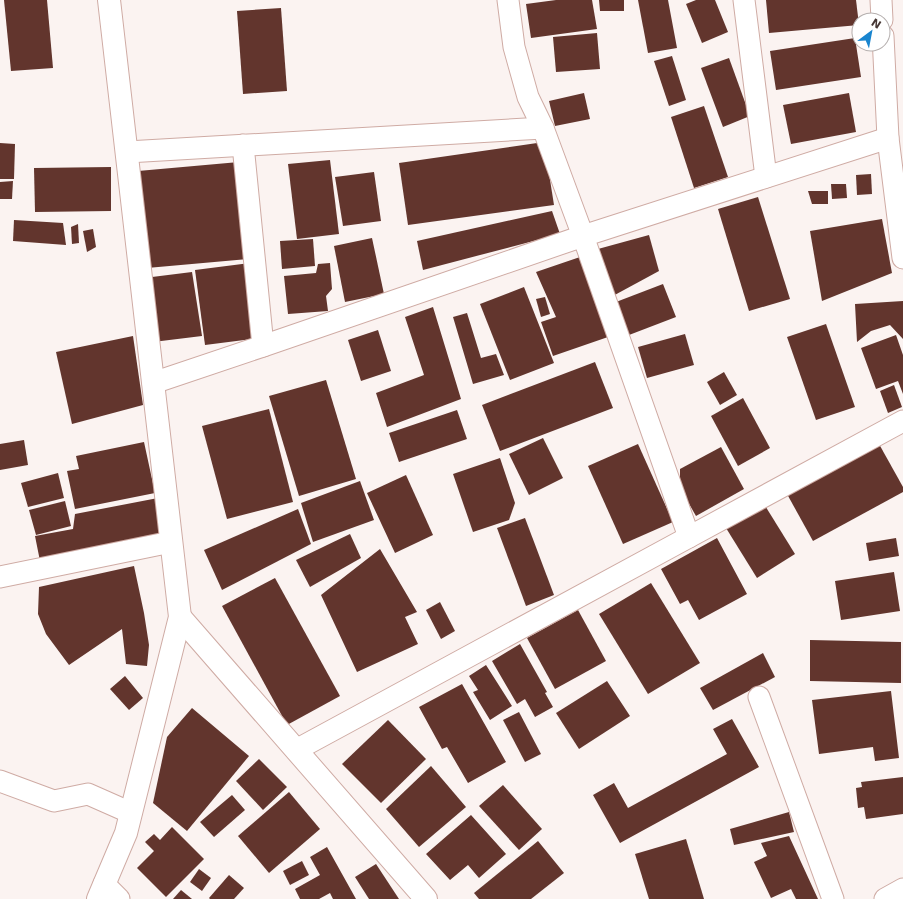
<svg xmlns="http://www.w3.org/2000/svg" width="903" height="899" font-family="'DejaVu Sans',sans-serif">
  <rect width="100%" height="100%" fill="#fbf3f1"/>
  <g fill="#62352d">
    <polygon points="4,0 47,0 53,68 11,71"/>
    <polygon points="556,0 592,0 597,29 531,38 526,4"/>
    <polygon points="599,0 624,0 624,11 600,11"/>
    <polygon points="638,0 668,0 677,48 648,53"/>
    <polygon points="696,0 715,0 728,32 702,43 686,4"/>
    <polygon points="766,0 856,0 859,25 769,33"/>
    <polygon points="281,8 287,91 243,94 237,11"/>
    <polygon points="597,33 600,69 556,72 553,37"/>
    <polygon points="855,38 861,77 776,90 770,51"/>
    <polygon points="672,56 686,100 669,106 654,61"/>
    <polygon points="729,58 750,116 723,127 701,68"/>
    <polygon points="584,93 590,119 555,126 549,101"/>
    <polygon points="849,93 856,132 791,144 783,105"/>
    <polygon points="704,106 728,177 694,188 671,117"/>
    <polygon points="544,142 554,205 408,225 399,163"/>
    <polygon points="0,143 15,144 14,179 0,179"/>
    <polygon points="330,160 339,234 297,239 288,164"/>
    <polygon points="239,162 248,259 147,268 138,171"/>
    <polygon points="111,167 111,211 35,212 34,168"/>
    <polygon points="374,172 381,221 343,226 335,177"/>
    <polygon points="871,174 872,194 857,195 856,175"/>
    <polygon points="13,181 12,199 0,199 0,182"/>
    <polygon points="831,184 846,184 847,198 832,199"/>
    <polygon points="808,191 828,191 828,204 812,204"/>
    <polygon points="758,197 790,299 749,311 718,209"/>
    <polygon points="552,211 560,234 423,270 417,241"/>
    <polygon points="882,219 892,273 822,301 810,231"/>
    <polygon points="14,220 63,223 66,245 13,241"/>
    <polygon points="78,224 79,243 72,244 71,227"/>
    <polygon points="93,229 96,247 87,252 83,231"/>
    <polygon points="649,235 659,271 611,297 598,249"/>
    <polygon points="372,238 384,294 345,302 334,246"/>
    <polygon points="313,239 315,266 282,269 280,241"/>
    <polygon points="580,257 608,337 553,356 541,322 556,317 536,272"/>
    <polygon points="250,263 260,338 205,345 195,270"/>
    <polygon points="330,263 332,289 326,296 328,311 288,314 284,276 316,273 318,264"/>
    <polygon points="192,272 202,336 153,342 144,278"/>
    <polygon points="663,284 676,317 629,335 616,302"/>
    <polygon points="524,287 554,363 510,380 480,304"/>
    <polygon points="545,297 550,314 541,317 536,299"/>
    <polygon points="903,301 903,339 890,325 871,331 857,342 855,304"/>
    <polygon points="433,307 461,399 387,427 376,393 424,375 405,317"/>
    <polygon points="467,313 481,358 496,354 504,375 473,384 453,317"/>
    <polygon points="826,324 855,407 816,420 787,337"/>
    <polygon points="378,330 391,371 361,381 348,340"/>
    <polygon points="685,334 694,365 647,378 638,347"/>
    <polygon points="896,335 903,355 903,394 898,381 876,389 861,348"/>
    <polygon points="133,336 143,405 72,424 56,352"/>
    <polygon points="595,362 613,408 500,451 482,405"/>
    <polygon points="724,372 737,395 720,405 707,382"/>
    <polygon points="326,380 356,479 299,496 269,396"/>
    <polygon points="894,385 902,407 888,413 880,391"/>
    <polygon points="743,398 770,448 738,466 711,416"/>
    <polygon points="269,409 293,502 227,519 202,426"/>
    <polygon points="457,410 467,439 399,462 389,433"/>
    <polygon points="543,438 563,478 529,495 509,454"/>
    <polygon points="24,440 28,465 0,470 0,444"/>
    <polygon points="144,442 155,493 75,509 67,471 79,469 76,456"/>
    <polygon points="638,444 673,522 623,544 588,466"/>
    <polygon points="879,444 903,487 903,492 813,541 787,494"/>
    <polygon points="721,447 744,489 696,516 680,488 680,469"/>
    <polygon points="500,458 515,503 509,520 473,532 453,474"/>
    <polygon points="58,473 64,498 28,507 21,483"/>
    <polygon points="406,475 433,535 395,553 367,493"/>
    <polygon points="360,481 374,520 313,542 301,503"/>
    <polygon points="158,498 166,536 40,561 35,536 73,529 75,514"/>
    <polygon points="65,501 71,526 36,535 29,510"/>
    <polygon points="764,504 795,554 757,578 726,528"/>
    <polygon points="298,509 311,544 222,590 204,550"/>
    <polygon points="525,518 554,595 526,606 497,528"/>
    <polygon points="350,534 361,558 310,587 296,560"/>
    <polygon points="717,538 747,594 699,620 688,600 680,604 661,569"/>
    <polygon points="896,538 899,556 869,561 866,543"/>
    <polygon points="380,549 417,612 405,617 418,644 357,672 321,595"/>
    <polygon points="134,566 144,613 149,645 147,666 126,664 122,629 69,665 46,634 38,614 39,587"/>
    <polygon points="894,572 900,611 841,620 835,581"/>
    <polygon points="275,578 340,696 287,725 222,606"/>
    <polygon points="651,583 700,663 648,694 599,614"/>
    <polygon points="440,602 455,631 441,639 426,610"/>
    <polygon points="578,610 606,661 555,689 527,638"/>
    <polygon points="810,640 901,642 901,683 810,681"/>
    <polygon points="520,644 547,692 545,693 553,707 535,717 525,699 517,704 492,661"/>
    <polygon points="763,653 775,677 713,710 700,688"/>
    <polygon points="486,665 512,706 490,720 473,692 478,690 469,676"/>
    <polygon points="125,676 143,698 129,710 110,689"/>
    <polygon points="607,681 630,716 579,749 556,713"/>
    <polygon points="462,684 506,762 468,783 447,747 442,749 419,707"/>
    <polygon points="891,691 899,758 875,761 873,747 819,754 812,700"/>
    <polygon points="192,708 249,756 187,831 153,803 167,737"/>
    <polygon points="519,712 541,754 525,762 503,720"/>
    <polygon points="732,719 759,767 620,843 593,795 614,783 628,808 727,754 713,729"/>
    <polygon points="388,720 426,759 381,803 342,764"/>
    <polygon points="259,759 287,787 263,810 236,781"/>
    <polygon points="431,766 466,807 419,847 386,809"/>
    <polygon points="903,777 903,814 866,819 864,807 858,808 856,788 862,787 861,782"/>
    <polygon points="503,785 542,829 519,850 479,806"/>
    <polygon points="289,792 320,829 269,873 238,836"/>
    <polygon points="232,795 245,810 214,837 200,822"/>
    <polygon points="789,812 794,832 734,845 730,829"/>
    <polygon points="471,815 506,854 479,878 468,865 450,880 426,854"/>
    <polygon points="172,827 204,859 166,897 137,868 154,851 145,842 154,834 160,840"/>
    <polygon points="789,836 818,899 796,899 791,889 771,898 754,862 767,856 761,843"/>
    <polygon points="686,839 704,899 649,899 635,854"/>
    <polygon points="538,841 564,873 531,899 479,899 474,893"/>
    <polygon points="327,847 356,899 333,899 330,893 319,899 300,899 295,889 320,875 310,857"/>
    <polygon points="302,861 309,875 290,885 283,871"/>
    <polygon points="376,864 399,899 369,899 355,877"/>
    <polygon points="199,869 211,878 202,891 190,882"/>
    <polygon points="229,875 244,888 234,899 210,899 209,898"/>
    <polygon points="181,890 192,899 173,899"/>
  </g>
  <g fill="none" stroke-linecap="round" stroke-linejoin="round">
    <defs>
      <g id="minor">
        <polyline points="508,0 514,47 528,97 543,128 583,236 888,138"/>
        <polyline points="744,0 766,177"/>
        <polyline points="881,0 882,20"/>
        <polyline points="883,36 888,138 903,258"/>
        <polyline points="243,145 263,346"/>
        <polyline points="127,152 543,128"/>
        <polyline points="153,383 263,346 583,236 689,537 903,421"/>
        <polyline points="0,577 171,542"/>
        <polyline points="759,697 833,899"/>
        <polyline points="296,750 689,537"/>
        <polyline points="0,781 54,801 88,794 131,813"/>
        <polyline points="104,884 119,899"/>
        <polyline points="885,899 903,889"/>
      </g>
      <g id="tertiary">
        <polyline points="180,617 426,899"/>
        <polyline points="98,899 126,833 180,617 109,0"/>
      </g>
    </defs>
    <use href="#minor" stroke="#cfaba4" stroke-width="23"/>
    <use href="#tertiary" stroke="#cfaba4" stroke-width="24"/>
    <use href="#minor" stroke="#fff" stroke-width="21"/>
    <use href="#tertiary" stroke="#fff" stroke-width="22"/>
  </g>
  <g transform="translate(871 32) rotate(32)"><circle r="19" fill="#ffffff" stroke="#b5afae"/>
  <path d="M0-3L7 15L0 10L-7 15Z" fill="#1985cf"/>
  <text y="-6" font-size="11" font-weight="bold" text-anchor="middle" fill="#463734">N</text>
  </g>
</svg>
